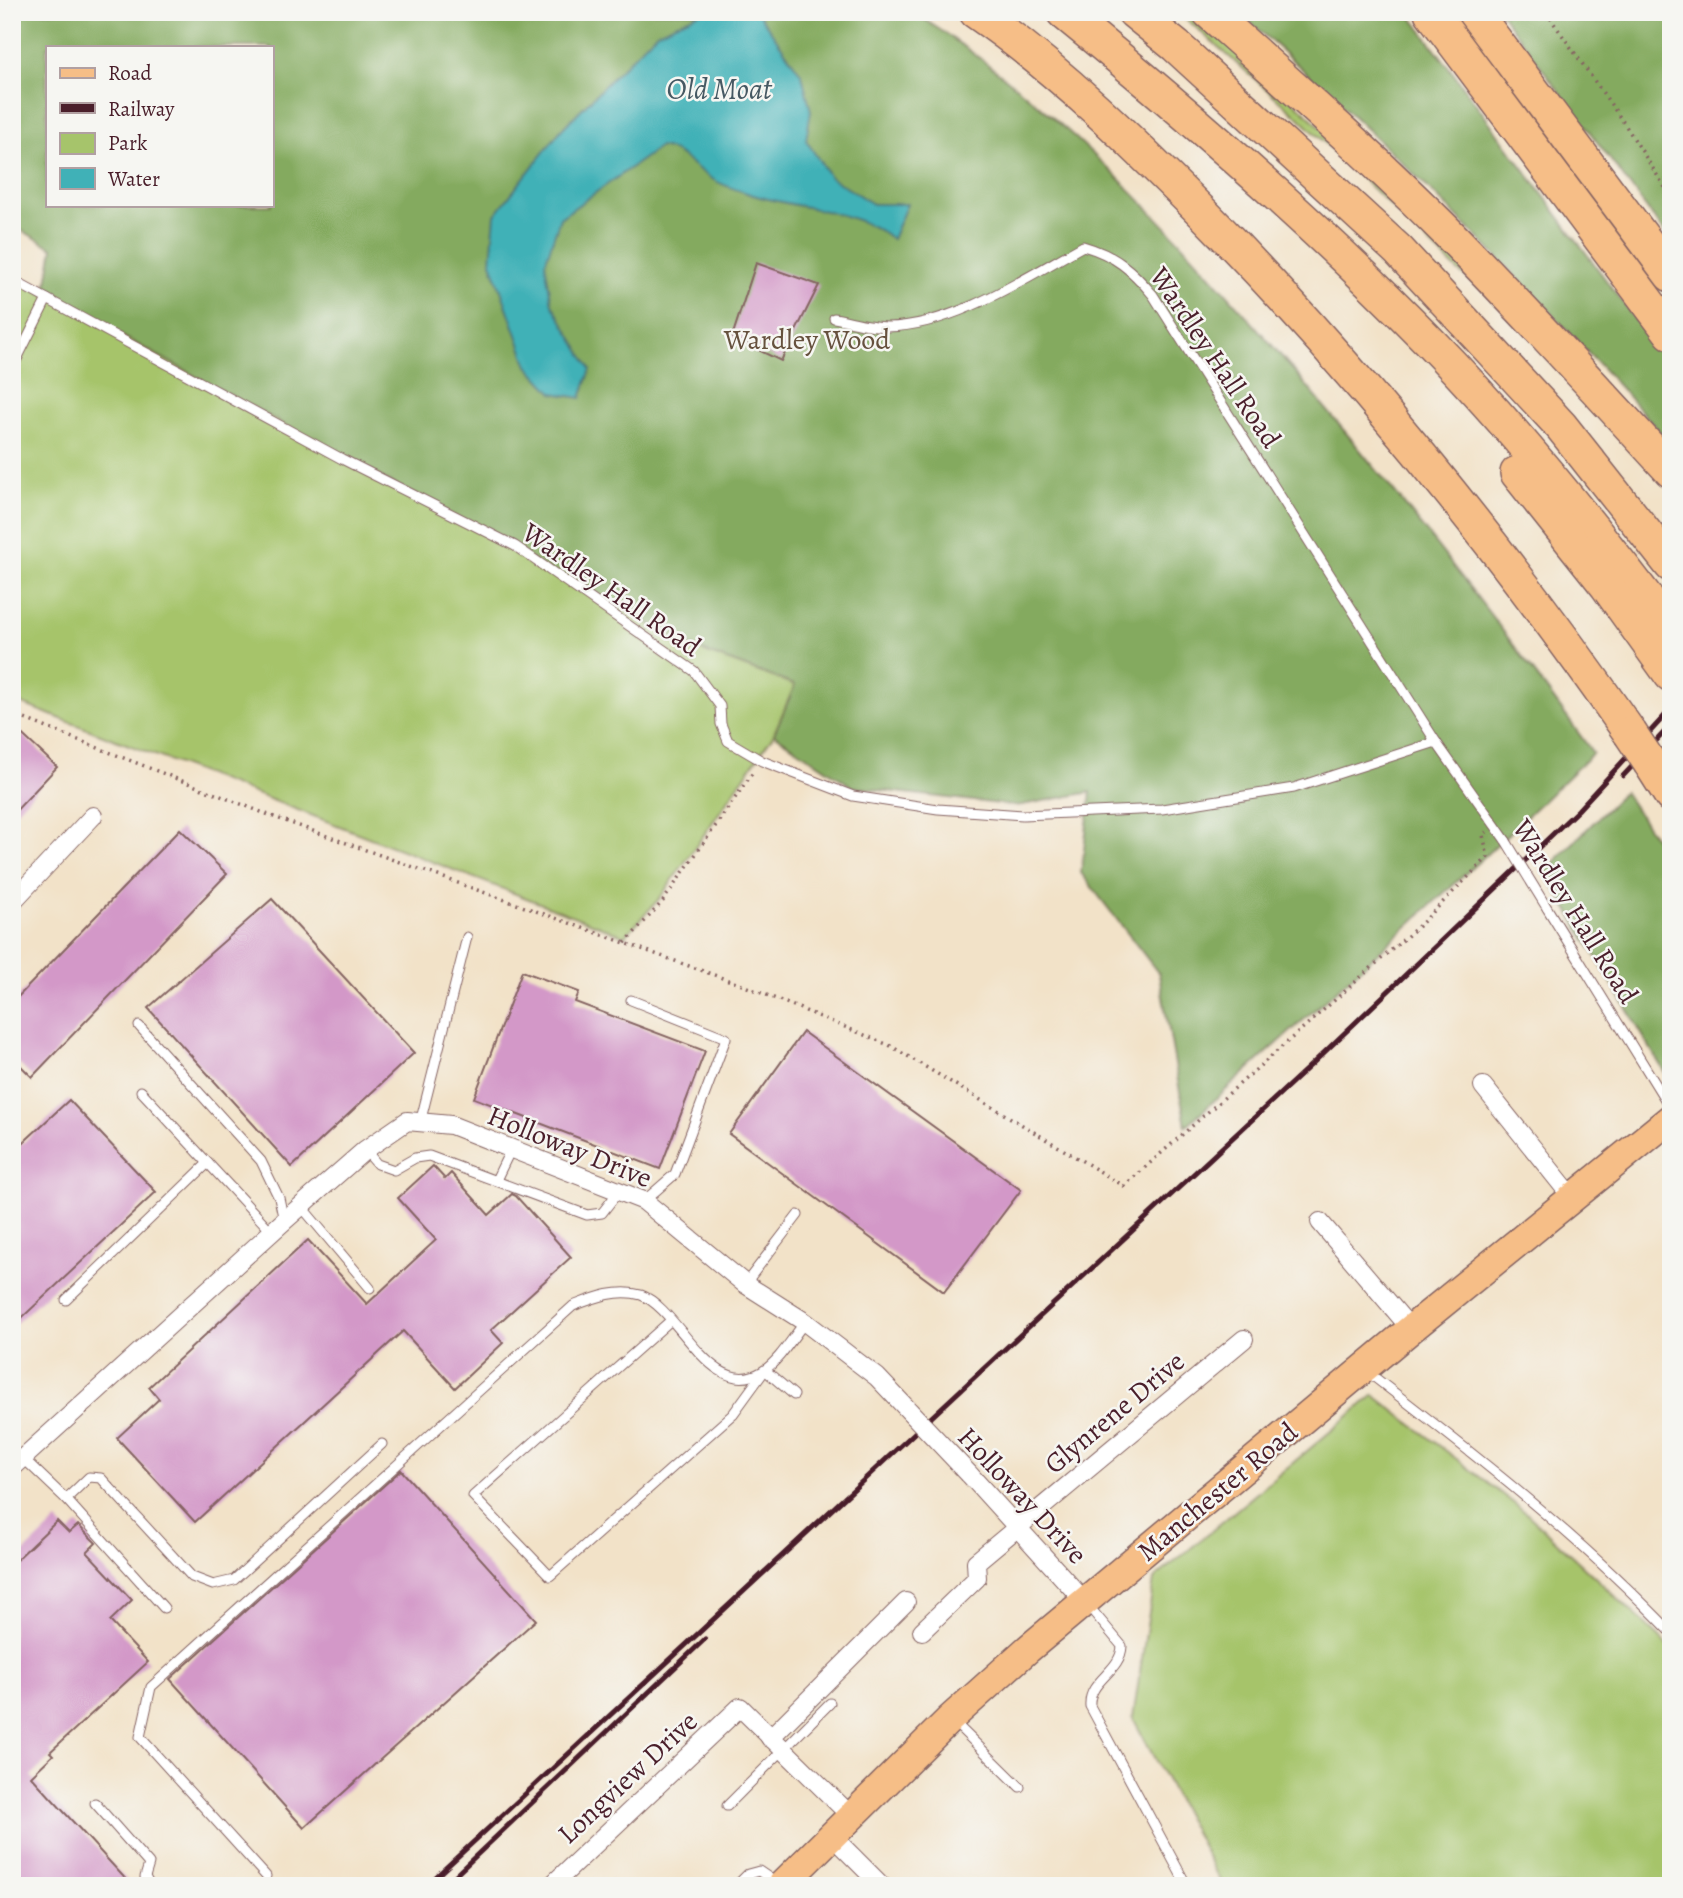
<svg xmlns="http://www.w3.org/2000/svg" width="1683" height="1898" font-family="Alegreya,serif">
  <rect width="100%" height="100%" fill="#f6f6f2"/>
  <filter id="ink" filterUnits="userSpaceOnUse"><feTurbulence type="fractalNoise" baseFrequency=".0143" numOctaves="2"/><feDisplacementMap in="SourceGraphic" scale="14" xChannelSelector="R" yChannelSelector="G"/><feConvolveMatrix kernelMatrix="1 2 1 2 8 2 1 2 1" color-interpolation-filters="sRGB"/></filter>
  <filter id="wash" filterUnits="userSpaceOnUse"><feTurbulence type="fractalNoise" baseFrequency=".00686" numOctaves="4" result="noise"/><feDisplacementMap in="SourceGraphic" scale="28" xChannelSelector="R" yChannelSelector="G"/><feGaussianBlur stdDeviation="1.57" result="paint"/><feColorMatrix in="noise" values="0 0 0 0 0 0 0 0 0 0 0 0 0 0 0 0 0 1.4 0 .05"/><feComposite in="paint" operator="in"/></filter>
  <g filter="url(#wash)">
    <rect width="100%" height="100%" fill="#f2e2c8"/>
    <g fill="#a6c46b" stroke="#78724b" stroke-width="2">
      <polygon points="1178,12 1191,12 1302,109 1493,294 1460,273 1294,113"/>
      <polygon points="12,276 694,648 795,685 774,734 660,898 625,936 12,700"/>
      <polygon points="1374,1395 1525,1512 1671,1648 1671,1886 1223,1886 1133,1718 1154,1579"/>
    </g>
    <g fill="#84aa5f" stroke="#676445" stroke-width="2" fill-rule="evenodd">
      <path d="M12,12H913C1054,101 1168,224 1276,350C1388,480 1493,614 1593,753L1485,856L1186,1126L1159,974L1081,873L1091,792L1017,806L853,787L774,734L795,685L694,648L45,294L53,248L12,225ZM47,47H271V205H47Z"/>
      <path d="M1238,12H1408L1671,368V444C1535,291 1392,146 1238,12Z"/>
      <polygon points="1500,12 1671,12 1671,241"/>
      <polygon points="1624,792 1671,862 1671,1083 1545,871"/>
    </g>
    <path fill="#40b1b7" stroke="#456871" stroke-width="2" d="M702,12H757L802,75L811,111L806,140L830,177L873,204H907L892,239C854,207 789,209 744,192C734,189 723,185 714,180C694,169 683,151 660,147L560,218L545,263L552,304L591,369L581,398L553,393L528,366L491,262L495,215L561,130L657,32Z"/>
    <g id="blocks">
      <g fill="#d398c8">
        <polygon points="756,263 819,285 781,361 732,337"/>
        <polygon points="12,725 57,767 12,815"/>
        <polygon points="180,829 227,874 32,1077 12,1057 12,1003"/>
        <polygon points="272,899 414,1053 292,1167 148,1008"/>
        <polygon points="522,971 579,992 575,1002 705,1051 660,1169 474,1098"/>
        <polygon points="803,1032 1021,1190 944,1292 729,1134"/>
        <polygon points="69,1100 156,1192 12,1327 12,1153"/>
        <polygon points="433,1166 445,1179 451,1173 489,1215 512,1194 516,1196 571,1257 491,1330 503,1343 455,1388 403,1331 195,1522 117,1438 159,1399 149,1387 308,1240 367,1304 436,1240 398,1198"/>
        <polygon points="401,1470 536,1620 304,1828 170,1679"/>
        <polygon points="57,1521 69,1533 78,1525 96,1543 87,1552 132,1600 110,1621 148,1662 50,1752 53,1755 31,1776 132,1886 26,1886 12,1871 12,1564"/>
      </g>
    </g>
  </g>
  <g filter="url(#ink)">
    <use href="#blocks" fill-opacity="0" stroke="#856362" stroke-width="2"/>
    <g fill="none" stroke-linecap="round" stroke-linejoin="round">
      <defs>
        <g id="lane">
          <polyline points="12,280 342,459 515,546 694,671 720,706 721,724 728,741 762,761 853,796 938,809 1023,815 1162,809 1294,788 1436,742"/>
          <path d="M834,318C851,321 870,327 887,327C954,326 1025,278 1083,246C1115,255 1132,270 1153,295L1436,742L1506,841"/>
          <polyline points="12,369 47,299"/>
          <polyline points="1547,908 1671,1109"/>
          <polyline points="631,1000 726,1038 675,1174 644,1201"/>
          <polyline points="139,1026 261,1161 279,1198 284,1221"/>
          <polyline points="141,1091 272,1232"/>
          <polyline points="420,1123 467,937"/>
          <polyline points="365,1150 377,1164 394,1170 415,1158 429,1156 587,1215 602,1213 619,1191"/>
          <polyline points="496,1180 511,1149"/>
          <polyline points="301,1206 370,1288"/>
          <polyline points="745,1284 798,1215"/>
          <polyline points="66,1300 208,1163"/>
          <polyline points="670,1321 473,1496 550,1576 733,1414 765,1370 794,1395"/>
          <path d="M1365,1370C1473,1453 1577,1534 1671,1632"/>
          <polyline points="23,1458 66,1499 89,1477 101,1478 192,1577 213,1585 234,1580 382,1444"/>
          <polyline points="66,1499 164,1608"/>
          <path d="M1086,1603L1122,1646C1121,1672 1088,1680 1090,1706L1187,1886"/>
          <polyline points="954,1722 1020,1787"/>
          <polyline points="95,1803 149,1864 145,1877 150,1886"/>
          <polyline points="727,1806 830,1703"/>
          <path d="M266,1876L140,1737L151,1687L573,1306C594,1298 618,1288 641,1295C680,1309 711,1403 763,1371C779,1361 793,1337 805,1322"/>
          <polyline points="736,1886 748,1874 759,1871 778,1884"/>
        </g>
        <g id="street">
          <polyline points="12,902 93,816"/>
          <polyline points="1483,1086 1572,1197"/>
          <polyline points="1320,1222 1411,1329"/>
          <polyline points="12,1468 284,1221 365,1150 407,1121 451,1125 644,1201 745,1284 805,1322 877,1377 896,1397"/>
          <polyline points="969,1474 1085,1602"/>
          <polyline points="922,1631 977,1578 976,1562 1244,1339"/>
          <polyline points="770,1738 906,1602"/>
          <polyline points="832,1836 882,1886"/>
          <polyline points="551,1886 740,1707 851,1816"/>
        </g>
        <polyline id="primary" points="781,1886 950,1719 1028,1649 1411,1329 1671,1118"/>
        <g id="highway">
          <path d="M976,12C1060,70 1133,143 1205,215C1362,375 1502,549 1630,733"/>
          <path d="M1063,12C1191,116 1315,224 1430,342C1517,431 1596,530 1671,630"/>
          <polyline points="1134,12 1176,46 1398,250 1561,426 1671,565"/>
          <path d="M1209,12C1292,86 1376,160 1454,239C1528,315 1600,393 1671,471"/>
          <polyline points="1431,12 1671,333"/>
          <polyline points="1474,12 1671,275"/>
          <polyline points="1517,473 1607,586 1671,675"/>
          <polyline points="1650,763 1671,796"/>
        </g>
      </defs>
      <use href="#lane" stroke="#856362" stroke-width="11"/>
      <use href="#street" stroke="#856362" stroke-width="20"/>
      <use href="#primary" stroke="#856362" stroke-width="31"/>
      <use href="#highway" stroke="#856362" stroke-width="36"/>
      <g stroke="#856362" stroke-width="3.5" stroke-dasharray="2 5" stroke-linecap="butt">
        <polyline points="1546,12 1624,123 1671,197"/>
        <polyline points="12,714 274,817 742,985 889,1045 1124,1186 1422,923 1488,857 1483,835 1487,832"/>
        <polyline points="625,943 663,901 754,771"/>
      </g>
      <use href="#lane" stroke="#fff" stroke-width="9"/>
      <use href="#street" stroke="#fff" stroke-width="18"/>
      <use href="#primary" stroke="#f6be87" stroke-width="28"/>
      <use href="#highway" stroke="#f6be87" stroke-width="33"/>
      <g stroke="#4a1f2b" stroke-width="5">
        <polyline points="1623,776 1671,725"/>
        <polyline points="426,1886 1311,1065 1578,810 1671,709"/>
        <polyline points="444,1886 705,1639"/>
      </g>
      <defs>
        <polyline id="lane-bridge" points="1506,841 1547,908"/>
        <polyline id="street-bridge" points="896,1397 969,1474"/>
        <polyline id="highway-bridge" points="1630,733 1650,763"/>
      </defs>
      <use href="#lane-bridge" stroke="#856362" stroke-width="11" stroke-linecap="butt"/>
      <use href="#street-bridge" stroke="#856362" stroke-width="20" stroke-linecap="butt"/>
      <use href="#highway-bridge" stroke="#856362" stroke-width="36" stroke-linecap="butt"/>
      <use href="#lane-bridge" stroke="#fff" stroke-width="9"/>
      <use href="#street-bridge" stroke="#fff" stroke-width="18"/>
      <use href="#highway-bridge" stroke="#f6be87" stroke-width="33"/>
    </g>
  </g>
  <g text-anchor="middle" stroke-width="5" stroke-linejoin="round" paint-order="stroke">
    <g font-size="28" fill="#66513e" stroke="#f6f6f2">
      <text x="807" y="349">Wardley Wood</text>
    </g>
    <g font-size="28" fill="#4a1f2b" stroke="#f6f6f2">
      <text transform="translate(1216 357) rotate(56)" y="10">Wardley Hall Road</text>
      <text transform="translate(612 589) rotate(35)" y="10">Wardley Hall Road</text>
      <text transform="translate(1576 911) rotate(58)" y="10">Wardley Hall Road</text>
      <text transform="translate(570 1146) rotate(22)" y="10">Holloway Drive</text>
      <text transform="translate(1114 1412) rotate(-40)" y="10">Glynrene Drive</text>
      <text transform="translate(1217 1491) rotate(-40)" y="10">Manchester Road</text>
      <text transform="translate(1023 1495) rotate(47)" y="10">Holloway Drive</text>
      <text transform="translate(627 1777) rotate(-43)" y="10">Longview Drive</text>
    </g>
    <g font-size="30" font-style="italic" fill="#465963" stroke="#f6f6f2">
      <text x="719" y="99">Old Moat</text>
    </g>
  </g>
  <rect width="1683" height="1898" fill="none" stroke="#f6f6f2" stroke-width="42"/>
  <rect x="46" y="46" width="228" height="161" fill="#f6f6f2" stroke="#b1a0a2" stroke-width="2"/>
  <rect x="60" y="68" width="35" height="10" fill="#f6be87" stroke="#b1a0a2" stroke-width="2"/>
  <text x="108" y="80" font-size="21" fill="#4a1f2b">Road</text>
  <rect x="60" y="103" width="35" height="10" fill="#4a1f2b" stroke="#b1a0a2" stroke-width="2"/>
  <text x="108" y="116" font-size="21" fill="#4a1f2b">Railway</text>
  <rect x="60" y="133" width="35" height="21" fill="#a6c46b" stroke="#b1a0a2" stroke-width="2"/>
  <text x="108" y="150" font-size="21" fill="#4a1f2b">Park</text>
  <rect x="60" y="168" width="35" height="21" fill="#40b1b7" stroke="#b1a0a2" stroke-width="2"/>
  <text x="108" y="186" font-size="21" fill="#4a1f2b">Water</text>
</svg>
